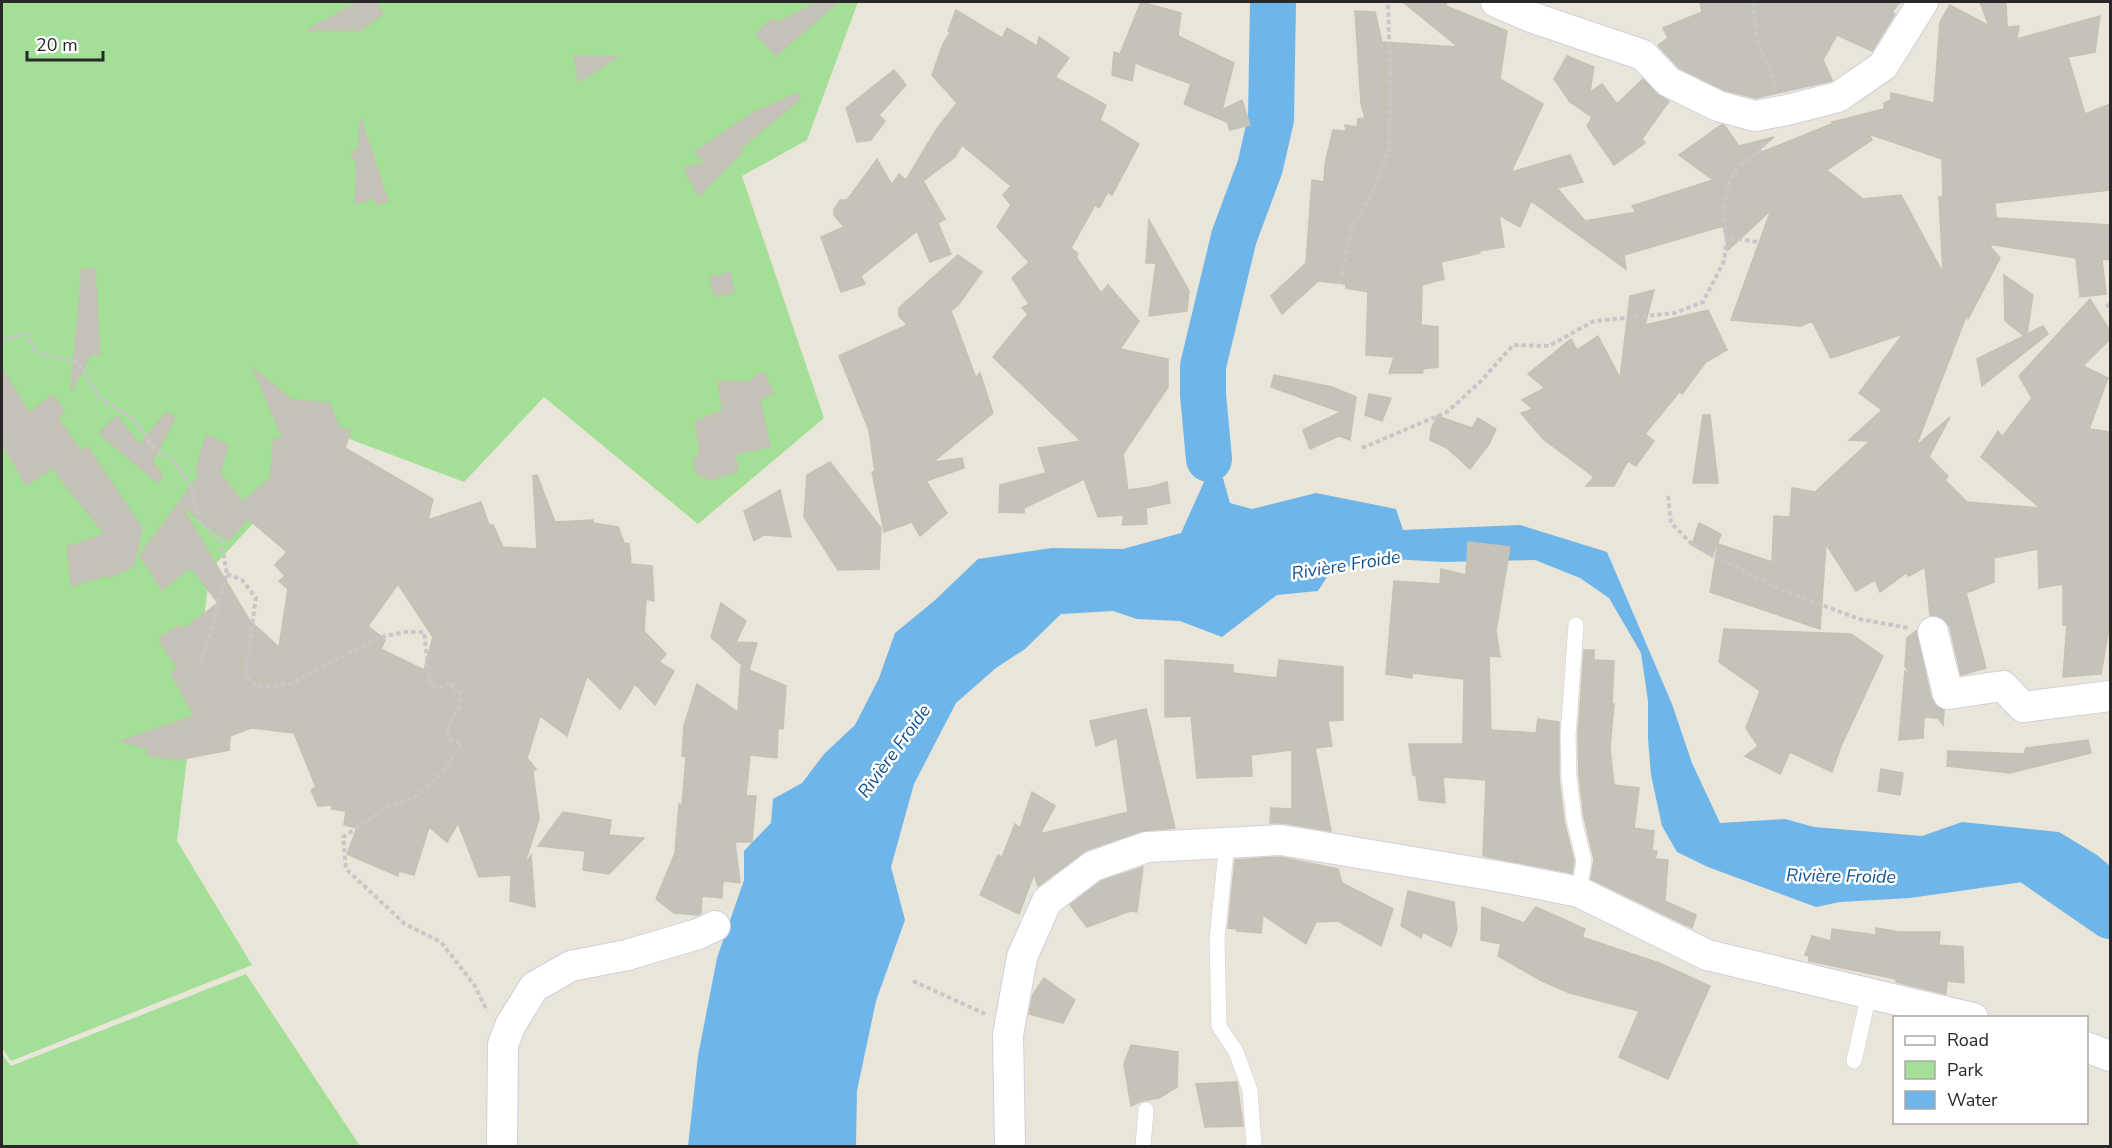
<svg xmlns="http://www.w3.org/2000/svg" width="2112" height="1148" font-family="'Nunito Sans',sans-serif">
  <rect width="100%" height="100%" fill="#eae5d9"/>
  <g fill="#a4df97">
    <polygon points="2,2 858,2 807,140 742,176 824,418 698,524 544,397 464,482 336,434 210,570 177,841 252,965 11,1061 2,1048"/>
    <polygon points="246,974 360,1146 2,1146 2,1054 11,1066"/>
  </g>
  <polygon fill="#6eb6ea" points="1203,395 1212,420 1217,457 1230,503 1252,509 1316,493 1396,509 1403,530 1520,525 1607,552 1672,704 1692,763 1720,823 1785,819 1814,827 1922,836 1962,822 2059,832 2097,855 2110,866 2110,915 2073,881 2030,881 1910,898 1840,902 1816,907 1708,867 1677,852 1662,826 1651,775 1648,739 1648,701 1641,653 1609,598 1580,578 1535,560 1442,562 1377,558 1330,572 1318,591 1277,595 1222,637 1180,621 1137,619 1113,611 1061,614 1025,649 996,668 956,703 914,784 891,867 905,920 876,1001 857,1091 856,1146 688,1146 698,1056 717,958 744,880 744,851 771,823 773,799 802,783 824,754 855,725 879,678 895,633 934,601 978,559 1052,548 1123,549 1181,533 1204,482 1194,446 1196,428"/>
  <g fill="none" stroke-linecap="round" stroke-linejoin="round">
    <g stroke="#6eb6ea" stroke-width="46">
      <polyline points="1209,459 1203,395 1203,366 1234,237 1260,167 1271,119 1273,2"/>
      <polyline points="2003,861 2023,856 2110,916"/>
    </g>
  </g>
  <g fill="#c5c2b9" stroke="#c5c1b3" stroke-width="1.5" fill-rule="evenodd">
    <polygon points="359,2 376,2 383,14 361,30 307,30"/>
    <polygon points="818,2 838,2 776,56 756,34 773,18 776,23"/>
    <polygon points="1141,2 1181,13 1178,36 1234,63 1222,110 1242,100 1250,125 1230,130 1227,122 1184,104 1191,84 1135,63 1132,81 1112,75 1114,52 1120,54"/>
    <path d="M1403,2H1447L1446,6L1507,31L1500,79L1543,104L1511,172L1570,155L1583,182L1557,188L1585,221L1636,212L1632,206L1713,180L1679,155L1721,125H1724L1739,146L1774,137L1752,156L1834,123L1832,122L1884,109V103L1891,100V93L1934,103L1940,22L1950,5L1989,26L1980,2H2006L2007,27L2019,26L2017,39L2100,16L2095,52L2068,57L2085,114L2110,104V190L1995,203L1996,218L2110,225V260L2102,259L2106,294L2080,297L2076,258L1988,244L2000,258L1968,319L1967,314L1916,446L1950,417L1929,457L1948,476L1945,480L1967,502L2040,508L1981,457L1998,431L2002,437L2032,398L2019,376L2090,299L2110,331V339L2083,366L2108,378L2089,429L2110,432V622L2101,674L2063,677L2067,624L2063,625V584L2039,588L2038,549L1994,558V582L1966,593L1986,668L1961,675L1950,627L1945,620L1938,616L1930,615L1925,567L1909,576L1906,573L1880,592L1875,580L1856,591L1826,544L1820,629L1710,592L1718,544L1772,562L1774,516L1790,517L1792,488L1815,492L1870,441L1849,440L1882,410L1859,393L1903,334L1831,358L1812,321L1801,326L1731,320L1771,210L1728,250L1723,226L1624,255L1626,269L1531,201L1520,227L1499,215L1504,247L1479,251L1480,253L1441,262L1444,279L1422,285L1421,325L1438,327V367L1422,369L1423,373H1389L1394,357L1366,355L1368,292L1346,288V284L1318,281L1282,314L1271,296L1306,263L1312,180L1324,182L1325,164L1333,130L1346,131L1345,125L1357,127L1358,119L1365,118L1361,103L1355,11L1375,12L1382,42L1458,47ZM1869,134L1942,159L1943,197H1939L1943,273L1901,195L1863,199L1827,170L1872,140Z"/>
    <polygon points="1700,2 1900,2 1892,12 1895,14 1872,51 1837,35 1823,60 1832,80 1831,81 1756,98 1724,90 1679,68 1658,45 1668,38 1663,28 1702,12"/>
    <polygon points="956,10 1002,38 1007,28 1037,46 1039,37 1069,58 1055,77 1106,105 1100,120 1139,144 1112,195 1108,192 1099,208 1095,205 1071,248 1078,254 1076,257 1101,293 1108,285 1139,321 1120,349 1168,359 1168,387 1123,454 1128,490 1150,487 1167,482 1170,503 1146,508 1147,524 1122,525 1124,515 1098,517 1084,479 1024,508 1024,513 999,512 1000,485 1046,473 1038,448 1081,441 993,357 1028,314 1022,308 1029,304 1012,278 1029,262 997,227 1011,205 1003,195 1011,186 962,145 955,157 923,181 945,219 938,223 951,254 930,262 917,231 861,276 865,284 841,292 821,237 844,227 834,215 834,209 840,200 847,200 877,159 892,185 899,174 906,180 936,130 957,103 932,75 943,44 950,33 948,31"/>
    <polygon points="574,56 617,57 579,82"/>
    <polygon points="1567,56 1594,67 1590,92 1602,84 1617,104 1643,79 1657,94 1669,101 1642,139 1645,143 1614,165 1587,126 1592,117 1570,102 1554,79"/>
    <polygon points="894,70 906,85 879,115 885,121 871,140 857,142 846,108"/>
    <polygon points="797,93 800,99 740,149 742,152 699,196 684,168 706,163 695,152 751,114"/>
    <polygon points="361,119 388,201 377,205 374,198 355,204 357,166 351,153 358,150"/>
    <polygon points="1149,220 1189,291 1187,311 1149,316 1156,263 1146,263"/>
    <polygon points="958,255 982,272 959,304 951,311 976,378 980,373 993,413 933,462 962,458 964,468 926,481 947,513 920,536 912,522 884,532 872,472 875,472 869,430 839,356 907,325 899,316 899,308"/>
    <polygon points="82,269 95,269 100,355 91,354 71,392"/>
    <polygon points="730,273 734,293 715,296 710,277"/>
    <polygon points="2004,275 2033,295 2027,334 2043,326 2048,334 1982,386 1977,359 2024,336 2005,321"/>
    <polygon points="1654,290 1645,325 1708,310 1727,350 1706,362 1682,394 1680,391 1645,434 1654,441 1636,466 1628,461 1614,486 1586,486 1594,477 1543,439 1521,413 1533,409 1522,400 1545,388 1528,374 1571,339 1577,350 1598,336 1620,378 1630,296"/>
    <path d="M253,368L292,400L329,403L340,428L351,431L345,448L433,499L428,520L481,502L489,525H493L503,547L537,549L533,476L537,475L555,522L593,520V523L618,527L624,543L629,544L631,564L652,566L654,601L646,599L644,631L666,654L659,662L674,671L655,705L635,684L620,709L587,676L567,736L540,716L527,758L536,769L533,772L539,819L524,866L531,855L535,907L510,901L511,875L479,877L458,823L447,842L429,827L414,875L399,871L398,876L347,854L357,828L344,825L346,811L332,809V805L318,806L311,790L316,787L294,733L251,728L230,736L229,750L177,760L147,755L148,749L121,741L194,716L171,673L178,669L158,639L180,625L182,630L218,603L191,567L162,590L140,555L200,475L196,469L207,434L228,446L220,473L243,502L270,478L274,439H283ZM180,504L228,541L248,519L287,552L275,565L285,576L279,581L288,589L279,647L250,621ZM398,584L433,637L424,670L381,649L385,640L368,626Z"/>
    <polygon points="2,369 29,413 53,395 64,411 58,418 81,452 87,446 142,528 134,566 109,578 108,575 71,586 67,547 105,534 59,477 55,467 26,485 2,443"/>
    <polygon points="764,372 773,393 760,399 770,447 735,454 738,471 712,479 702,477 698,474 694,464 700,449 695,422 723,410 718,381 748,382"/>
    <polygon points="1274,375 1332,387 1356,397 1350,440 1339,436 1310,449 1303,430 1341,412 1271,387"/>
    <polygon points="1369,394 1391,398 1382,421 1365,415"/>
    <polygon points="166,412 175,418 152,462 163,476 157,482 99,433 117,416 140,446"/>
    <polygon points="1703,415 1710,415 1718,483 1693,483"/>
    <polygon points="1437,416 1472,428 1478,418 1496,429 1489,444 1470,469 1447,448 1430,440 1431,430"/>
    <polygon points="830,462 881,528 879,569 838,570 804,517 807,475"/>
    <polygon points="780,490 791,537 764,535 754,541 744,511"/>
    <polygon points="1699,523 1721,534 1712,557 1692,545"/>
    <polygon points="1468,542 1510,547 1496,631 1500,657 1489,656 1491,730 1536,733 1538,719 1559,722 1559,778 1564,821 1574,861 1572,873 1483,856 1486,780 1443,777 1445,803 1419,800 1416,775 1413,775 1409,744 1463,744 1464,679 1412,673 1412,678 1386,674 1394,581 1440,584 1441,569 1466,575"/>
    <polygon points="721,603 746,621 736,642 757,643 749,670 786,686 783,729 778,728 777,758 750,755 746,796 756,796 752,842 735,842 740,883 723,881 722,898 702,896 701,913 698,915 674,913 656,899 675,853 679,804 682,805 686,757 682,756 684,726 697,684 738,712 741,667 746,669 711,637"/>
    <polygon points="1724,629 1851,634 1883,656 1841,746 1832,772 1790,752 1780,774 1745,756 1758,746 1746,728 1760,691 1719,662"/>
    <polygon points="1916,631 1931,698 1936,706 1944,710 1943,725 1938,718 1924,717 1923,738 1899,740 1905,671 1911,675 1905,666 1907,638"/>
    <polygon points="1584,650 1594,650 1594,660 1614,661 1612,704 1614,704 1610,748 1614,785 1639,788 1634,828 1654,831 1652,851 1657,851 1655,859 1668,860 1665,901 1696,915 1692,928 1591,879 1594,859 1584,817 1579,776 1578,736"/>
    <polygon points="1165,660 1233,665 1233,673 1277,678 1279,660 1343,667 1343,720 1328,721 1332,746 1315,748 1331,831 1284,823 1270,823 1271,808 1292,809 1292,750 1251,755 1252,776 1197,778 1191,716 1165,717"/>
    <polygon points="1146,709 1175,828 1142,831 1087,850 1038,886 1034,874 1019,914 980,895 998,855 1002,857 1015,824 1020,828 1032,792 1055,806 1040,834 1128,812 1117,738 1096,746 1090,721"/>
    <polygon points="2088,740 2091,753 2010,773 1947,766 1948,751 2024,754 2026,748"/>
    <polygon points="1881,769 1903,773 1900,795 1878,791"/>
    <polygon points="563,812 611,820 609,835 644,838 609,874 583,870 585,851 538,846"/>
    <polygon points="1280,857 1338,869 1342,883 1393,909 1381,946 1338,921 1316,922 1306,944 1263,915 1261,933 1237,931 1237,929 1228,928 1235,860"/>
    <polygon points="1143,867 1137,912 1130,911 1087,927 1070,905 1101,881"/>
    <polygon points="1408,891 1454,902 1457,930 1451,947 1423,932 1421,938 1401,926"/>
    <polygon points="1482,907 1524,923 1536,907 1585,929 1582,937 1662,964 1710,986 1668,1079 1619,1057 1639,1011 1570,993 1542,981 1498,956 1501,944 1481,940"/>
    <polygon points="1876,928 1899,932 1940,932 1939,945 1963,947 1964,983 1947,981 1946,994 1896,982 1896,979 1809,961 1809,956 1805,955 1812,936 1831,941 1832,929 1876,935"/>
    <polygon points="1044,978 1075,1000 1063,1023 1029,1014 1033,994"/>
    <polygon points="1131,1045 1178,1052 1177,1087 1159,1098 1142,1101 1131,1106 1124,1064"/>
    <polygon points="1237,1082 1243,1126 1205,1127 1196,1084"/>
  </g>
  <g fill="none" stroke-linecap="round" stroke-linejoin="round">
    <defs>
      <g id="service">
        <polyline points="1576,625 1568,736 1569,777 1574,819 1584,861 1579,892"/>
        <polyline points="1227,842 1217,939 1219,1026 1236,1052 1250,1090 1254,1146"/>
        <polyline points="1854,1061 1869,994"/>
        <polyline points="1143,1146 1146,1110"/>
      </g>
      <g id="minor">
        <polyline points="1496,2 1531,17 1643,55 1669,82 1718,106 1755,116 1787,110 1838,97 1883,66 1923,2"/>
        <polyline points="1933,632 1948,694 2003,686 2023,707 2110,696"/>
        <polyline points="2086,1047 2110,1056"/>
        <polyline points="502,1146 503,1045 510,1026 534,987 571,966 627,955 698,934 715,926"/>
        <polyline points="1010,1146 1008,1035 1022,957 1047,901 1093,866 1147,847 1281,840 1514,879 1579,892 1707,955 1973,1018"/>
      </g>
    </defs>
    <use href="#service" stroke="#cfcfe0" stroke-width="16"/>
    <use href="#minor" stroke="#cfcfe0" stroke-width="32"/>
    <g stroke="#c7c7c7" stroke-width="4" stroke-dasharray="4.5 3" stroke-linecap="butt">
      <polyline points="1753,2 1757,39 1776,85"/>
      <path d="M1757,242L1727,237C1721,216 1724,180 1741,165C1749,157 1762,154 1764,142"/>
      <polyline points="1340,284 1352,225 1372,194 1389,150 1390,75 1388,2"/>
      <polyline points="2106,306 2110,305"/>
      <path d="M2,340L26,334C29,339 32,347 36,350C47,359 65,357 78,362L99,397L135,420L151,445L175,462L192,488L199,521L221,542L227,574L199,670"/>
      <polyline points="1362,448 1447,412 1481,381 1513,345 1549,346 1594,321 1675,313 1703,302 1724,261 1727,237"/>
      <polyline points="1668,496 1671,523 1692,544 1775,587 1859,619 1909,628"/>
      <polyline points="227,574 242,580 256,598 245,676 258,687 291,684 325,665 381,637 406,632 424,632 430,684 440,688 451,682 454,691 460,690 461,703 446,732 451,741 462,743 449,764 430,784 412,799 386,808 343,837 346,869 405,924 441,942 475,986 487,1011"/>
      <polyline points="913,981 985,1014"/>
    </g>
    <use href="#service" stroke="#fff" stroke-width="15"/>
    <use href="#minor" stroke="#fff" stroke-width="30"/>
  </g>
  <g text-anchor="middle" stroke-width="5" stroke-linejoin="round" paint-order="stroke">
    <g font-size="18" font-style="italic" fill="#115292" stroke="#fff">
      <text transform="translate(1346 565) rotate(-9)" y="6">Rivière Froide</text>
      <text transform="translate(894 751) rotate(-54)" y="6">Rivière Froide</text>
      <text transform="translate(1841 876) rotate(1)" y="6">Rivière Froide</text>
    </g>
  </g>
  <rect width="2112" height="1148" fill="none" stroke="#282828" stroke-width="6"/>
  <rect x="1893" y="1016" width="195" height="108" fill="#ffffff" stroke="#a9a9a9" stroke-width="1.5"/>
  <rect x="1905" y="1036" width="30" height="9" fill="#ffffff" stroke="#a9a9a9" stroke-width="1.5"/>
  <text x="1947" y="1046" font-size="18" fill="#282828">Road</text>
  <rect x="1905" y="1061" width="30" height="18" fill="#a4df97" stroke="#a9a9a9" stroke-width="1.5"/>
  <text x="1947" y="1076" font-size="18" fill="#282828">Park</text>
  <rect x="1905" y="1091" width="30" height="18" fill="#6eb6ea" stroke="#a9a9a9" stroke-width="1.5"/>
  <text x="1947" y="1106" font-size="18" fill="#282828">Water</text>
  <path d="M27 51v9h76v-9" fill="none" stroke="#282828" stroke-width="3"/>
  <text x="36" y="51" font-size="18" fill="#282828" stroke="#ffffff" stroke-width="4.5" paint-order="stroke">20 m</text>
</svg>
